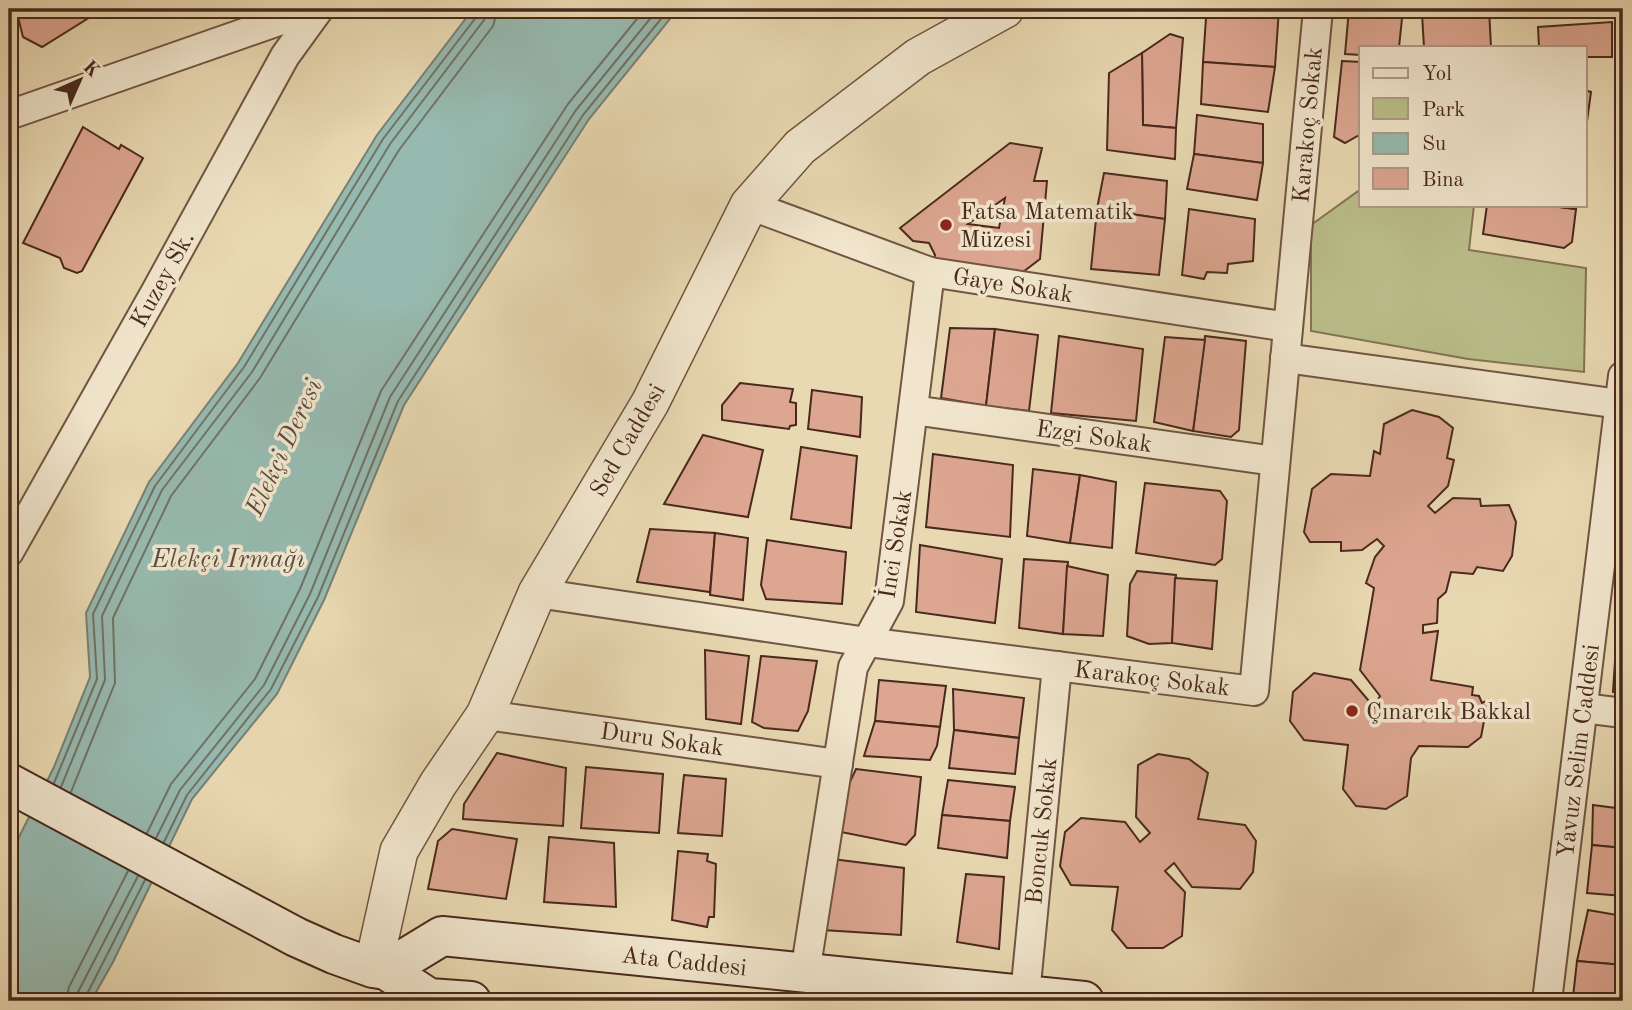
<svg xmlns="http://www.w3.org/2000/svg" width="1632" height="1010" font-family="'Old Standard TT',serif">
  <rect width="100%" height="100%" fill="#e9d9b2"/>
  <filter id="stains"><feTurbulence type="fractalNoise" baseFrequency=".00286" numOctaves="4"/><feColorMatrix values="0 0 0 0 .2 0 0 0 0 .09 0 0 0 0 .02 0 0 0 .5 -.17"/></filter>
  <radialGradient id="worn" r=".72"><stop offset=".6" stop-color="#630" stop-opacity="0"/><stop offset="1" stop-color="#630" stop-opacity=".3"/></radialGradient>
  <polygon fill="#babe8a" stroke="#827454" stroke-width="2" points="1361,189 1361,205 1474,205 1469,250 1586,268 1584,372 1468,359 1311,331 1311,225"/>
  <polygon fill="#97bab0" stroke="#788075" stroke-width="2" points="473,9 678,9 589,119 404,405 324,600 277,694 192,799 113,962 91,1001 9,1001 9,857 54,767 90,677 86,613 149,482 238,363 377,135"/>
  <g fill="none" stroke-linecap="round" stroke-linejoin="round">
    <g stroke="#707266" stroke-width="2">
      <polyline points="54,783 97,679 93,614 155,486 244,367 383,139 477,16 478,9"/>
      <polyline points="61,787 105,680 102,616 162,490 252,372 390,144 484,20 487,9"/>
      <polyline points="71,792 115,683 113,618 171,496 260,378 399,150 493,26 498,9"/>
      <polyline points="147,833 171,784 255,679 300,589 381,391 568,104 645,9"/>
      <polyline points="156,838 180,790 264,685 310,594 390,397 576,110 658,9"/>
      <polyline points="164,842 187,795 271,689 318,597 398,401 583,115 669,9"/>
      <polyline points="66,1001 69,987 128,871"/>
      <polyline points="76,1001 78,992 138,876"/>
      <polyline points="85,1001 86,996 145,880"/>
    </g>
  </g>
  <g fill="#dda691" stroke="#49291d" stroke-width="2" fill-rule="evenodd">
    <polygon points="16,9 103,9 42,47 23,37"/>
    <polygon points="1223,9 1279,9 1275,67 1203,62 1206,18"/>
    <polygon points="1349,9 1403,9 1399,47 1361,47 1361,55 1345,54"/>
    <polygon points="1489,9 1491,47 1424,47 1422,14"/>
    <polygon points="1612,22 1612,57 1585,57 1585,47 1539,47 1538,27"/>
    <polygon points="1170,34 1183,38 1176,128 1143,125 1142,53"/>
    <polygon points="1142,53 1143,125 1176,128 1175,159 1107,150 1109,73"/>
    <polygon points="1342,61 1361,62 1361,134 1345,143 1334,137"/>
    <polygon points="1203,62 1275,67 1268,112 1201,104"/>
    <polygon points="1585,90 1591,92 1585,136"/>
    <polygon points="1197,115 1263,124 1263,163 1194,154"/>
    <polygon points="83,127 119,149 121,145 143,158 82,271 77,273 64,268 60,258 23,243"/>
    <path d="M1010,143L1042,148L1034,181H1047L1040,259L1023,272L933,264L935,255L929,243L913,241L900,228ZM1005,198L999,228L968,224Z"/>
    <polygon points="1194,154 1263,163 1257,200 1187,189"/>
    <polygon points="1104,173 1167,181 1165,219 1097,209"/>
    <polygon points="1487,205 1543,205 1576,209 1572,242 1564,248 1483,234"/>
    <polygon points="1543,205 1576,205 1576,209"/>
    <polygon points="1097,209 1165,219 1159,275 1091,269"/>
    <polygon points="1189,209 1255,219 1253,261 1228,264 1227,273 1207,272 1204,279 1182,275"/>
    <polygon points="950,328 995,329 986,406 941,398"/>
    <polygon points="995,329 1038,335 1029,411 986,406"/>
    <polygon points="1059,336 1143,349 1136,421 1051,413"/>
    <polygon points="1205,336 1246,341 1239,430 1231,437 1193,431"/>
    <polygon points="1165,337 1205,340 1193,431 1154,422"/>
    <polygon points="740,383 793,389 790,402 796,403 796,425 790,426 789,429 722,420 722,405"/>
    <polygon points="812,390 862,397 860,437 808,429"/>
    <polygon points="1412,410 1439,417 1453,428 1447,458 1454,460 1448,486 1428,506 1435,513 1453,498 1480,499 1481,506 1509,505 1516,522 1512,556 1503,571 1477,567 1473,574 1451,572 1446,592 1438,599 1437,623 1423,625 1423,633 1438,631 1431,680 1473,687 1472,695 1479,696 1482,703 1488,700 1481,737 1468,747 1419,746 1411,758 1407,796 1386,809 1356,806 1343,789 1348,745 1304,740 1290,721 1293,692 1314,673 1351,680 1374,707 1380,696 1360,670 1374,588 1366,583 1375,557 1384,546 1377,539 1362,550 1341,551 1341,542 1310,542 1304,532 1312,489 1331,474 1370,476 1374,451 1380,454 1384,424"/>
    <polygon points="703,435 763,450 748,517 664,504"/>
    <polygon points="801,447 857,456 851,528 791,519"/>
    <polygon points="933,454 1013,465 1010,537 926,527"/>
    <polygon points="1033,469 1080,475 1070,543 1027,536"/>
    <polygon points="1080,475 1116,482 1112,548 1070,543"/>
    <polygon points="1145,483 1220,491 1227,501 1222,559 1215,565 1136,553"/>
    <polygon points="650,529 715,533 710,592 637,582"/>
    <polygon points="715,533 748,538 743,600 710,595"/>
    <polygon points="767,540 846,552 842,604 766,599 761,585"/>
    <polygon points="920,545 1002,559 995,623 916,612"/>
    <polygon points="1024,559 1068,562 1063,634 1019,628"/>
    <polygon points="1067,566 1108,575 1103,636 1063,634"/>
    <polygon points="1137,571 1176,575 1172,643 1149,644 1127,636 1130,584"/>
    <polygon points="1175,578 1217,581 1212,649 1172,643"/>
    <polygon points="1618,615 1623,616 1623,694 1613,692"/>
    <polygon points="705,650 749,656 741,724 706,719"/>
    <polygon points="761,656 817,661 808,711 798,731 764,728 752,722"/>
    <polygon points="879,680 946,686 940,727 875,721"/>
    <polygon points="953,689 1024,698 1019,738 954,730"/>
    <polygon points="875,721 940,727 937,746 930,760 864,756"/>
    <polygon points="954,730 1019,738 1015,774 949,768"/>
    <polygon points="497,753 566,768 563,826 463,819 464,804"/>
    <polygon points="1158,754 1189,759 1208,773 1198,819 1245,825 1256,841 1253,872 1240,889 1192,887 1174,863 1165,871 1185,892 1182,936 1163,948 1127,948 1112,930 1118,887 1071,885 1060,866 1065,832 1081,818 1125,822 1140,842 1150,833 1136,817 1138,765"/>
    <polygon points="586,767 663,774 659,833 581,828"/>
    <polygon points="856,769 921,777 915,835 906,845 836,831 840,803"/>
    <polygon points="684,775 726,779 722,836 678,833"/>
    <polygon points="948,780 1015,787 1010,821 942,815"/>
    <polygon points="1593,805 1623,809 1623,848 1592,845"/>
    <polygon points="942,815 1010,821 1007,858 938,848"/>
    <polygon points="452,829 517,839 506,899 428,889 438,841"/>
    <polygon points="549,837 614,843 616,907 544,902"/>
    <polygon points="1592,845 1623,848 1623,896 1587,893"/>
    <polygon points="678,851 708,854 707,861 716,864 714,917 709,917 707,927 672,920"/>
    <polygon points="832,859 904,868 901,935 823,930"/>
    <polygon points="966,874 1004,877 999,949 957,942"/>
    <polygon points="1588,910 1623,916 1623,965 1577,961"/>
    <polygon points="1577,961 1623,965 1623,1001 1597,1001 1573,997"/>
  </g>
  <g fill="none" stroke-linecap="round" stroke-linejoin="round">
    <defs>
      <g id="minor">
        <polyline points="9,115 313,9"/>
        <polyline points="749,205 930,272 1288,327"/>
        <polyline points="1285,358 1620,404"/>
        <polyline points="913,410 1275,461"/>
        <polyline points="9,552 156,291 285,56 319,9"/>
        <polyline points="537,593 867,642 1254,691 1318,9"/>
        <polyline points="1583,708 1623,713"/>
        <polyline points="485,715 838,764"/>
        <polyline points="805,973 853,667 889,601 930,272"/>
        <polyline points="1025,995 1057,666"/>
        <polyline points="1547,1001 1623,376"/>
      </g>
      <polyline id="tertiary" points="373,968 399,851 438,784 485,715 537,593 650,403 749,205 800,147 918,57 1005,9"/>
      <g id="secondary">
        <polyline points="9,783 296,937 334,954 373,968 386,970 429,998 471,1001"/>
        <polyline points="386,970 442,936 1084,1001"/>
      </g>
    </defs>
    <use href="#minor" stroke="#715542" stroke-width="32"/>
    <use href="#tertiary" stroke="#715542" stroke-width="40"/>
    <use href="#secondary" stroke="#49291d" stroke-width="42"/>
    <use href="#minor" stroke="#f1e6cd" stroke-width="28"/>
    <use href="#tertiary" stroke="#f1e6cd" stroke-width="37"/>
    <use href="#secondary" stroke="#f1e6cd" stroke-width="38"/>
  </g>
  <g fill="#8f2418" stroke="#f1e6cd" stroke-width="2.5">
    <circle cx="946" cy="225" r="7"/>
    <circle cx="1352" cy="711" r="7"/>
  </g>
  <g text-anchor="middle" stroke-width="7" stroke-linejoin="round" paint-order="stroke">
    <g font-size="24" fill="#49291d" stroke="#f1e6cd">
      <text transform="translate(1307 125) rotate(-85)" y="8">Karakoç Sokak</text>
      <text transform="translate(162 279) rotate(-61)" y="8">Kuzey Sk.</text>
      <text transform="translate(1013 285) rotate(9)" y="8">Gaye Sokak</text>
      <text transform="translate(1094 436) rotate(8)" y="8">Ezgi Sokak</text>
      <text transform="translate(627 440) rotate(-60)" y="8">Sed Caddesi</text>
      <text transform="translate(895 544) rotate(-81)" y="8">İnci Sokak</text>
      <text transform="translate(1152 678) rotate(7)" y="8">Karakoç Sokak</text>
      <text transform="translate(662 739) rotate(8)" y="8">Duru Sokak</text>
      <text transform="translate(1578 751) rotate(-83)" y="8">Yavuz Selim Caddesi</text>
      <text transform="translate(1041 831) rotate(-84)" y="8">Boncuk Sokak</text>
      <text transform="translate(684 961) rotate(6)" y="8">Ata Caddesi</text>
    </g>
    <g font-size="24" fill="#49291d" stroke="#f1e6cd" text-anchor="start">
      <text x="960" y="219">Fatsa Matematik<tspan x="960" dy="28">Müzesi</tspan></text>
      <text x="1366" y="719">Çınarcık Bakkal</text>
    </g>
    <g font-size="26" font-style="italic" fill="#5c4d42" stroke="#f1e6cd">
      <text transform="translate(283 447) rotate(-65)" y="9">Elekçi Deresi</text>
      <text x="228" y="567">Elekçi Irmağı</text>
    </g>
  </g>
  <rect width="1632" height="1010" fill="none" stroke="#e9d9b2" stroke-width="35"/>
  <rect x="10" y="10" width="1611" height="989" fill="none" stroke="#49291d" stroke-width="3.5"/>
  <rect x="18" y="18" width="1597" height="975" fill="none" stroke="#49291d" stroke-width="2"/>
  <rect x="1359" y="46" width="228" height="161" fill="#f1e6cd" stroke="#ae9a87" stroke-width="2"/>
  <rect x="1373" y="68" width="35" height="10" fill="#f1e6cd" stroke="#ae9a87" stroke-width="2"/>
  <text x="1422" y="80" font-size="21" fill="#49291d">Yol</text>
  <rect x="1373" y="98" width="35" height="21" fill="#babe8a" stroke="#ae9a87" stroke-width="2"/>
  <text x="1422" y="116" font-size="21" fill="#49291d">Park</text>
  <rect x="1373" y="133" width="35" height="21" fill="#97bab0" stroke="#ae9a87" stroke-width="2"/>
  <text x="1422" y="150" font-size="21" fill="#49291d">Su</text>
  <rect x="1373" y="168" width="35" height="21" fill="#dda691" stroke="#ae9a87" stroke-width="2"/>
  <text x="1422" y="186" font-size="21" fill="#49291d">Bina</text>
  <g transform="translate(80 80) rotate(45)" stroke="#f1e6cd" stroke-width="5" paint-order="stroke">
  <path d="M0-5L12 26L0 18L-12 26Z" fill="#49291d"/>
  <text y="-10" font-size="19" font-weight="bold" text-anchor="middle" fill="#49291d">K</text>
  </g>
  <rect width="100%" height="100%" filter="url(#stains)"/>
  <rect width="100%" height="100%" fill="url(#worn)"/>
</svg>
